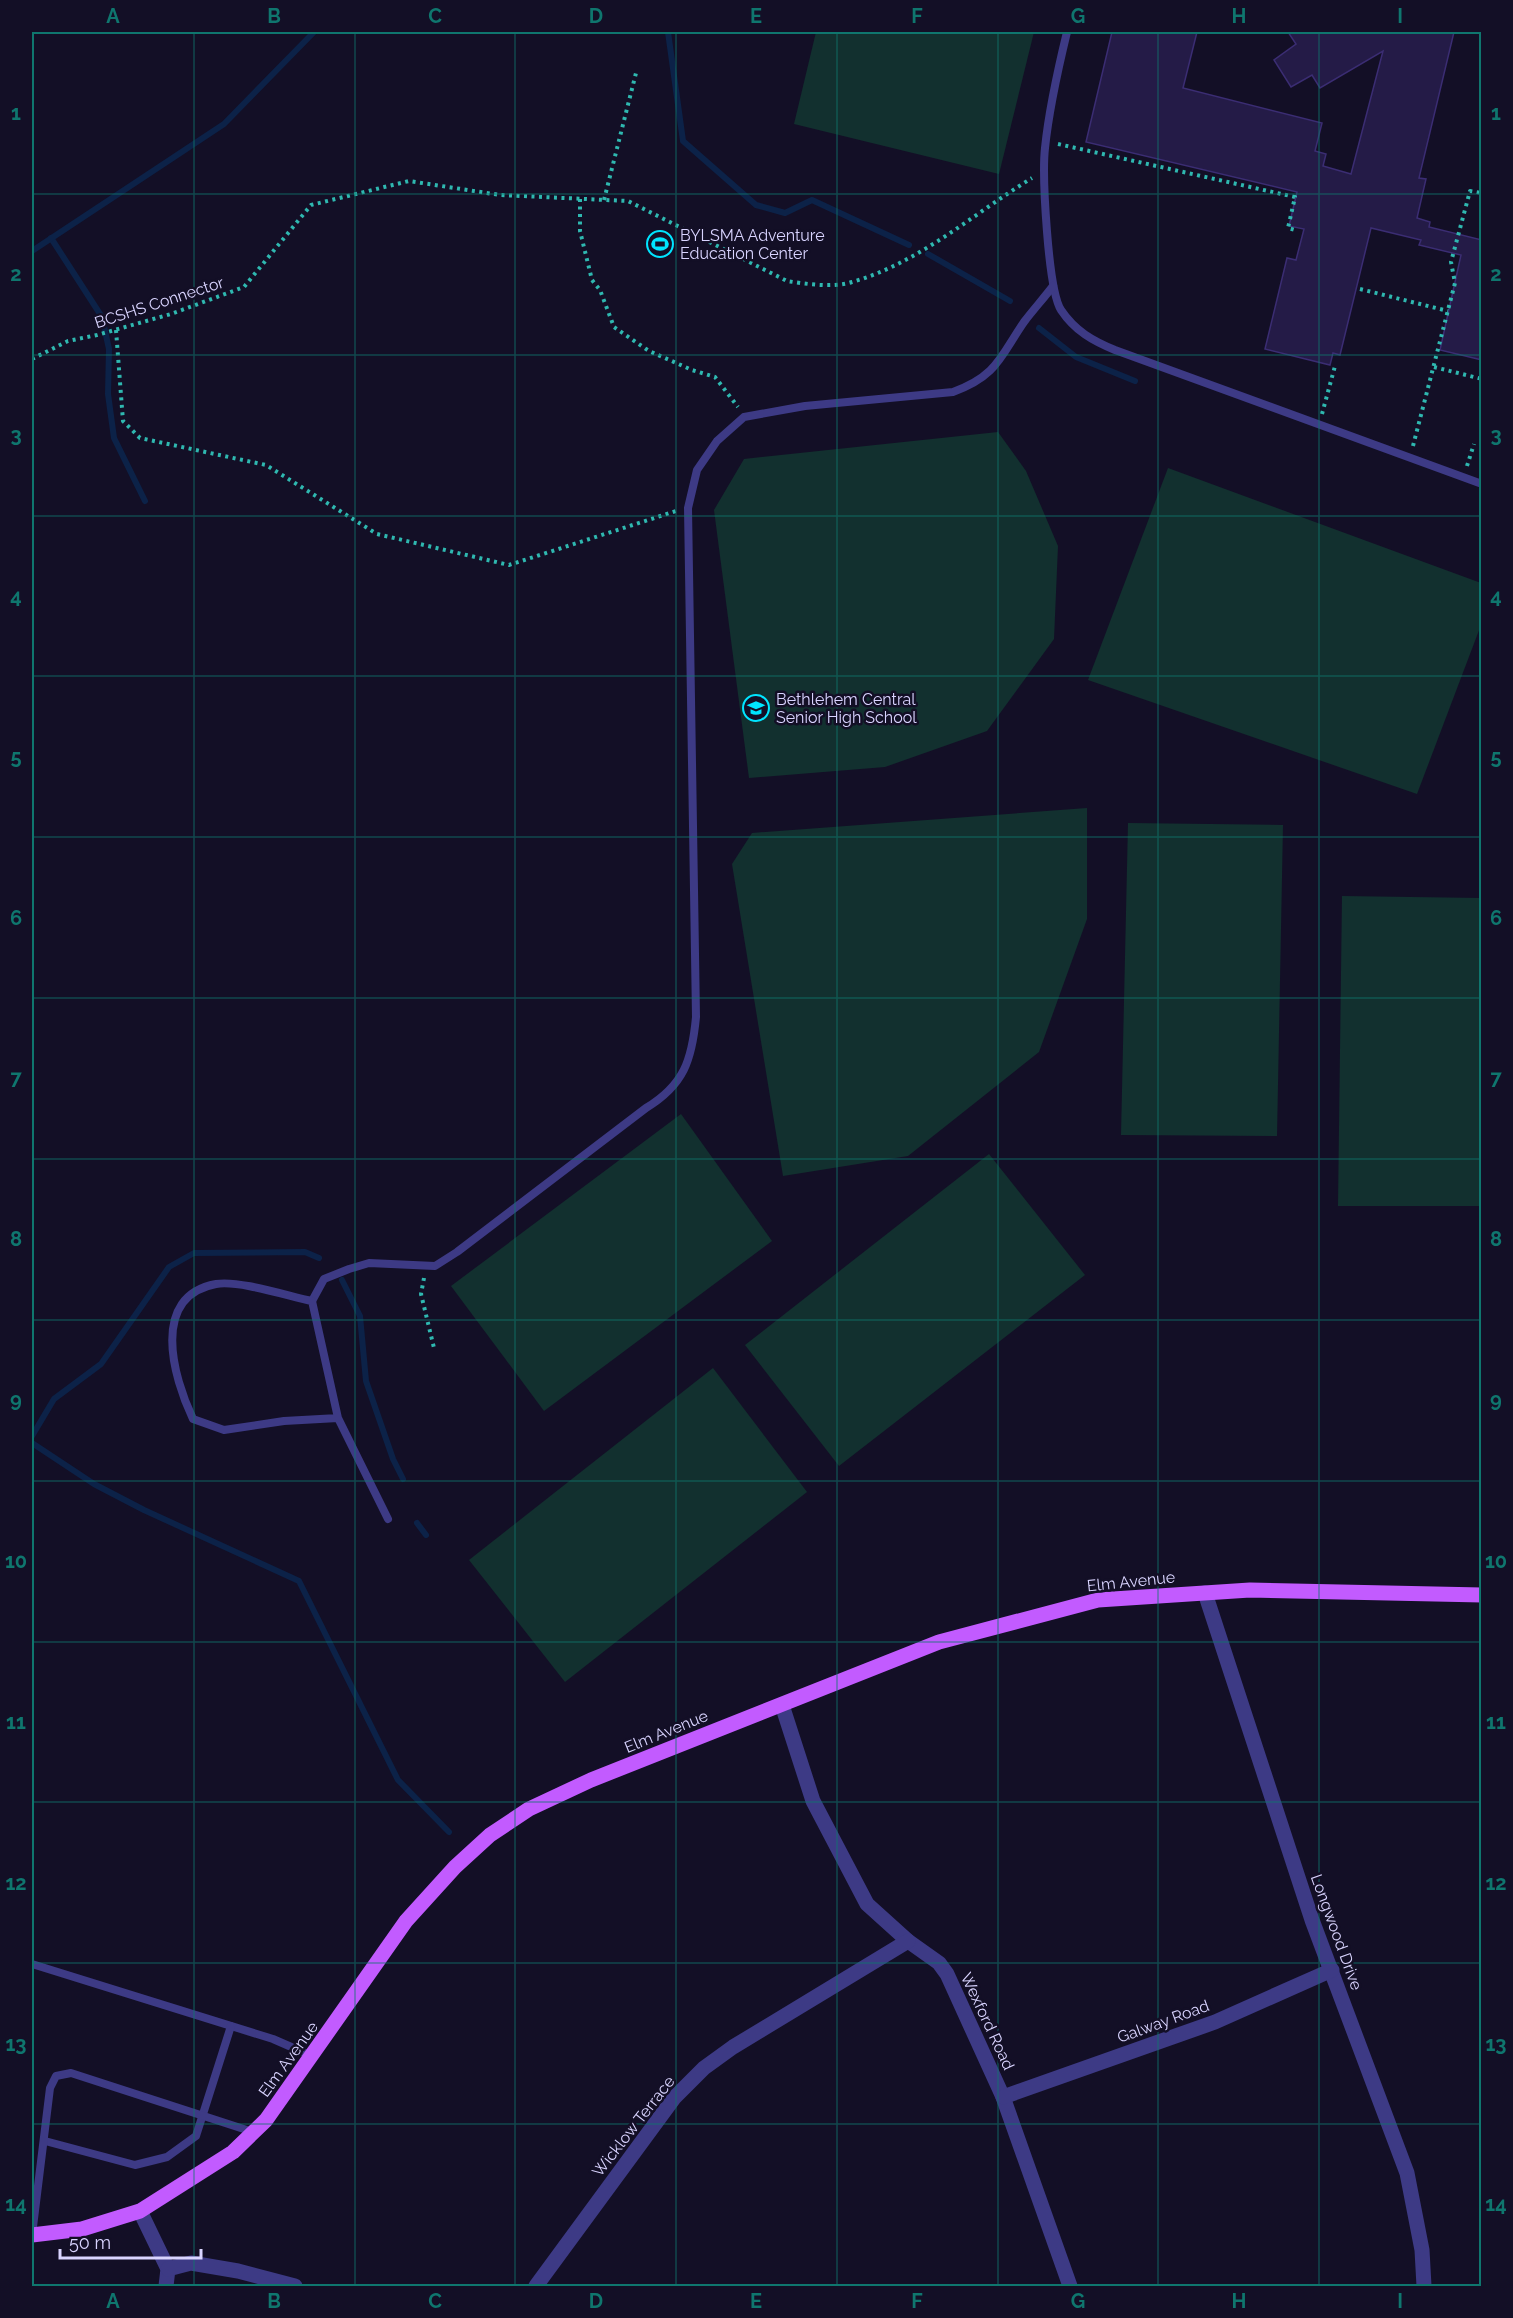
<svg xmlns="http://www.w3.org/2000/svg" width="1513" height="2318" font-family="Raleway,sans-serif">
  <rect width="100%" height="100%" fill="#130f26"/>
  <g fill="#12302f">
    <polygon points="816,32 1034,32 999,174 794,124"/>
    <polygon points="998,432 1026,471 1058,546 1054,639 987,731 885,767 749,778 714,510 744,459"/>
    <polygon points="1168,468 1481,583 1481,625 1417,794 1088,680"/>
    <polygon points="1087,808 1087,919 1039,1052 908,1156 783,1176 732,864 752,833"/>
    <polygon points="1128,823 1283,825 1277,1136 1121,1135"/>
    <polygon points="1342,896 1481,898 1481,1206 1338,1206"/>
    <polygon points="681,1114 772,1241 544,1411 451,1286"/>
    <polygon points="989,1154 1085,1275 839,1466 745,1345"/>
    <polygon points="713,1368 807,1492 565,1682 469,1560"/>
  </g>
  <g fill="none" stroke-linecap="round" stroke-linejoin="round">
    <g stroke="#0c2248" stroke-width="6">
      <polyline points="668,32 683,141 756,205 785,213 812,200 909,245"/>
      <polyline points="51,238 102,317 109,349 108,394 114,438 145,501"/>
      <polyline points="32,251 224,124 314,32"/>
      <polyline points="928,254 1010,301"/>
      <polyline points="1039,328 1076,357 1135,381"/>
      <polyline points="342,1280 360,1316 366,1381 393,1459 403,1479"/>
      <polyline points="32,1436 54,1399 101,1364 169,1267 194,1253 305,1252 319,1258"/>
      <polyline points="32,1443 94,1484 144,1510 299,1581 398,1780 449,1832"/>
      <polyline points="417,1523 426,1535"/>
    </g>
  </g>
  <polygon fill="#241b47" stroke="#3b2d73" stroke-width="1.5" points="1112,32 1197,32 1183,88 1322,123 1315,151 1326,154 1323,166 1351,174 1383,51 1320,88 1312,75 1291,87 1274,60 1296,44 1288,32 1454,32 1419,178 1426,179 1417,218 1430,222 1429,227 1482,240 1482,360 1440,350 1461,255 1419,245 1421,240 1371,228 1340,355 1333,353 1330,365 1265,349 1287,258 1296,260 1304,229 1289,226 1297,192 1086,142"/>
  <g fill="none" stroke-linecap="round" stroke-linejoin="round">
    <g stroke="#2fb8b0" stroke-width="4" stroke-dasharray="3 4.5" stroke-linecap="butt">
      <polyline points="1058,144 1295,197 1288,228 1295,230"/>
      <polyline points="580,199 580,231 592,280 600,290 614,327 649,351 692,370 715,377 738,407"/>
      <polyline points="604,200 637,69"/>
      <polyline points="1360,289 1448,311"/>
      <polyline points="116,330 123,421 140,438 266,465 377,534 509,565 676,511"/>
      <path d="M32,359L68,341L97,335L171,314L244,287L311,205L409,181L500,195L628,201L787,281C806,284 833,288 852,282C919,263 973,214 1032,178"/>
      <polyline points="1434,367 1482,379"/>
      <polyline points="1322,414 1335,366"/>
      <polyline points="1413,446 1455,283 1451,262 1470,191 1482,193"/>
      <polyline points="1467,466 1474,444"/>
      <polyline points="424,1278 421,1294 434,1348"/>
    </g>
    <g stroke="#3d3a85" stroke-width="8">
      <path d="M1067,32C1058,69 1049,109 1045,148C1042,175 1048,290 1061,310C1075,331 1093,341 1115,350L1482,484"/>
      <path d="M312,1301L324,1279L349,1269L369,1263L435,1266L457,1252L646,1108C684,1085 692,1060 696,1017L688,508L697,470L717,441L744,417L805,406L953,392C997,376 1000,357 1024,322C1033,310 1044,298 1053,286"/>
      <path d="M338,1418L312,1301C288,1296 239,1280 216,1284C150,1296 173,1377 193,1419L224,1430L284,1421L338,1418L388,1519"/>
      <polyline points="32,1964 273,2039 312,2056"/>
      <polyline points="45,2141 135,2165 167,2157 196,2136 231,2026"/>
      <polyline points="32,2235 50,2088 56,2076 71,2073 253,2132"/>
    </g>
    <g stroke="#3d3a85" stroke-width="15">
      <polyline points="1205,1593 1312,1920 1407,2173 1422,2250 1424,2286"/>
      <polyline points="782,1705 813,1801 867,1904 908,1941 939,1963 947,1974 1003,2097 1070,2286"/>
      <polyline points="1003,2097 1215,2022 1332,1970"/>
      <polyline points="140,2211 168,2269 166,2286"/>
      <polyline points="168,2269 191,2263 238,2271 295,2286"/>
      <polyline points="536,2286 674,2098 704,2068 733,2047 908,1941"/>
    </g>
    <polyline stroke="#c25bff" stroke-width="15" points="32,2235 82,2229 140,2211 233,2152 266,2120 406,1921 455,1867 490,1835 529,1809 591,1780 939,1642 1098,1600 1250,1590 1482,1595"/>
  </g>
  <path fill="none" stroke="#0f766e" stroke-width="1.5" stroke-opacity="0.55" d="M194,32V2286M355,32V2286M515,32V2286M676,32V2286M837,32V2286M998,32V2286M1158,32V2286M1319,32V2286M32,194H1482M32,355H1482M32,516H1482M32,676H1482M32,837H1482M32,998H1482M32,1159H1482M32,1320H1482M32,1481H1482M32,1642H1482M32,1802H1482M32,1963H1482M32,2124H1482"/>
  <defs>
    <symbol id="stadium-ring" viewBox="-11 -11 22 22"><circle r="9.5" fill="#130f26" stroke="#00e5ff" stroke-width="1.5"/><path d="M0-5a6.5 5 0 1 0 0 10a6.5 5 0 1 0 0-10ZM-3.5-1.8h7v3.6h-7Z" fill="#00e5ff"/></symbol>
    <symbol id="school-ring" viewBox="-11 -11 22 22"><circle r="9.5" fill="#130f26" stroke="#00e5ff" stroke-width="1.5"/><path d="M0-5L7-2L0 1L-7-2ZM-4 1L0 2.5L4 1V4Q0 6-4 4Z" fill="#00e5ff"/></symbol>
  </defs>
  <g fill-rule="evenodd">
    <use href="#stadium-ring" x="645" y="229" width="30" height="30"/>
    <use href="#school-ring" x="741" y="693" width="30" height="30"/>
  </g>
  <g text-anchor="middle" stroke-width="5" stroke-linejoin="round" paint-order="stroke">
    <g font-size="16" fill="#d9d4ff" stroke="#130f26" text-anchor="start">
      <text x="680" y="241">BYLSMA Adventure<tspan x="680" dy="18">Education Center</tspan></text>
      <text x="776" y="705">Bethlehem Central<tspan x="776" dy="18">Senior High School</tspan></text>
    </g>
    <g font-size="16" fill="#d9d4ff" stroke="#130f26">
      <text transform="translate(159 302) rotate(-18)" y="6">BCSHS Connector</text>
      <text transform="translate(1131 1581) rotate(-6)" y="6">Elm Avenue</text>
      <text transform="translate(666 1731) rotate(-22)" y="6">Elm Avenue</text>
      <text transform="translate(1337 1932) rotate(70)" y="6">Longwood Drive</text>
      <text transform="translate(988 2021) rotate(65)" y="6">Wexford Road</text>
      <text transform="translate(1163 2021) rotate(-20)" y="6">Galway Road</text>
      <text transform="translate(288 2059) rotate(-54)" y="6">Elm Avenue</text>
      <text transform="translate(633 2126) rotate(-52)" y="6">Wicklow Terrace</text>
    </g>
  </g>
  <rect width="1513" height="2318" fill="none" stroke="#130f26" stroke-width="66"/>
  <path d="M60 2249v9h141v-9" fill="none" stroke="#d9d4ff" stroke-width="3"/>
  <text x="69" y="2249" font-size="18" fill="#d9d4ff" stroke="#130f26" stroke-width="4.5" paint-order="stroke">50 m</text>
  <rect x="33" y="33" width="1447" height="2252" fill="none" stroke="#0f766e" stroke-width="2"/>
  <g font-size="20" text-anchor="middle" font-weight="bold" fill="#0f766e">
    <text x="113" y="23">A</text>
    <text x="274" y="23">B</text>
    <text x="435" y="23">C</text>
    <text x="596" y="23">D</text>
    <text x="756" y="23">E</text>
    <text x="917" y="23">F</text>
    <text x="1078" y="23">G</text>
    <text x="1239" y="23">H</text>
    <text x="1400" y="23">I</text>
    <text x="16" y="120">1</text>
    <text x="1496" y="120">1</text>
    <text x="16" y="281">2</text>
    <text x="1496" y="281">2</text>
    <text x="16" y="442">3</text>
    <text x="1496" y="442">3</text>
    <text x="16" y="603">4</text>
    <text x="1496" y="603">4</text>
    <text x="16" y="764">5</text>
    <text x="1496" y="764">5</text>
    <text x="16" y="925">6</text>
    <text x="1496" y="925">6</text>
    <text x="16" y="1085">7</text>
    <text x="1496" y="1085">7</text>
    <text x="16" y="1246">8</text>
    <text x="1496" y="1246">8</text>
    <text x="16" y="1407">9</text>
    <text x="1496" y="1407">9</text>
    <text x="16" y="1568">10</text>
    <text x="1496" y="1568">10</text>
    <text x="16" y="1729">11</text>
    <text x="1496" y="1729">11</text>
    <text x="16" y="1890">12</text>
    <text x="1496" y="1890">12</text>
    <text x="16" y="2051">13</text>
    <text x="1496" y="2051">13</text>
    <text x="16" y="2211">14</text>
    <text x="1496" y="2211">14</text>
    <text x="113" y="2308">A</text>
    <text x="274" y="2308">B</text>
    <text x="435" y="2308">C</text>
    <text x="596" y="2308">D</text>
    <text x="756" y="2308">E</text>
    <text x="917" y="2308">F</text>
    <text x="1078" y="2308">G</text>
    <text x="1239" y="2308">H</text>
    <text x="1400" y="2308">I</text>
  </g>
</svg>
